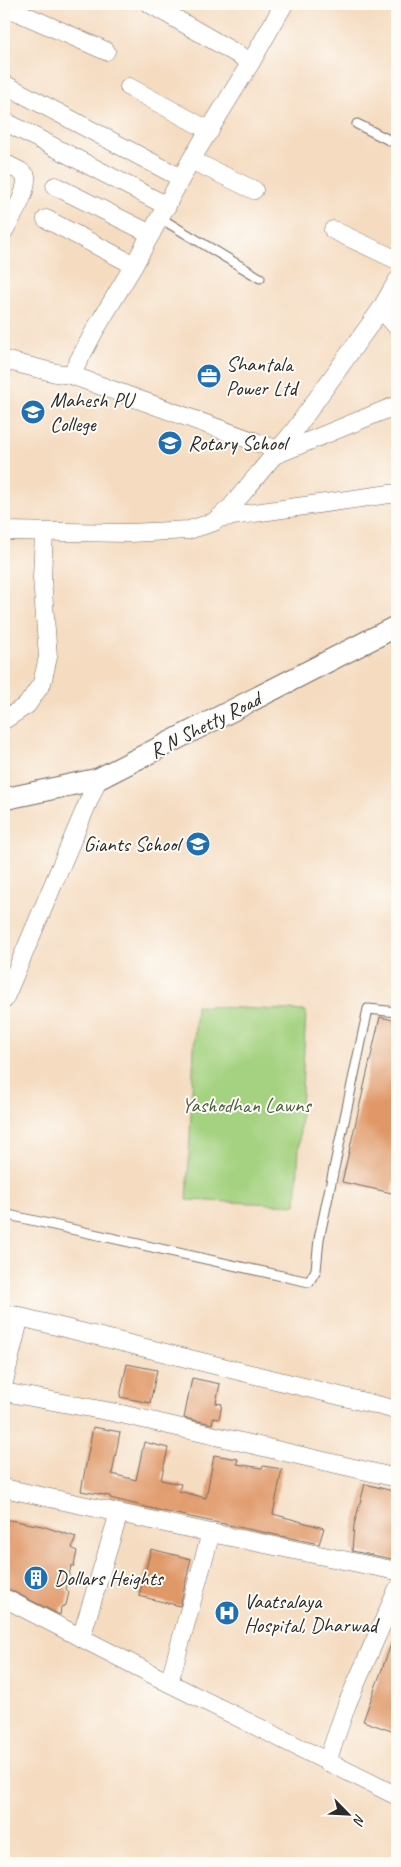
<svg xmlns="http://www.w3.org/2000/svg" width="401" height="1867" font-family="Caveat,sans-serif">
  <rect width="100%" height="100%" fill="#fdfcf7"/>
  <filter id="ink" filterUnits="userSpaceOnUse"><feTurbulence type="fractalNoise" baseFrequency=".02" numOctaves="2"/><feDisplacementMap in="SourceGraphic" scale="10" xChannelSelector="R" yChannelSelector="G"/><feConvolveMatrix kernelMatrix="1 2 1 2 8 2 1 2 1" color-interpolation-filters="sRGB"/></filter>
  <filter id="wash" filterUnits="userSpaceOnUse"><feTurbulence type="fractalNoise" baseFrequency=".0096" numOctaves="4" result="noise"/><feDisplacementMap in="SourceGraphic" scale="20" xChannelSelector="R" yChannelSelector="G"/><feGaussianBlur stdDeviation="1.12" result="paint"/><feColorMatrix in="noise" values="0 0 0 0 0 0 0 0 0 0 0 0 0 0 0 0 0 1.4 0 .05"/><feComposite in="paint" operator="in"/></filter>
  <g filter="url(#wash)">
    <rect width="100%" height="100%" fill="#f5dcc1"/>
    <polygon fill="#a4d280" stroke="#687e56" points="196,1006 306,1011 296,1205 187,1200"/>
    <g id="blocks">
      <g fill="#e09867">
        <polygon points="380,1017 397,1021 397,1171 392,1193 342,1182"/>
        <polygon points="127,1364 157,1370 150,1403 120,1397"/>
        <polygon points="192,1378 220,1384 216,1403 222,1404 219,1419 213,1418 212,1424 184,1418"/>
        <polygon points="93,1427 120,1432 112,1474 136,1480 144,1442 168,1448 161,1480 181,1484 179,1491 206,1498 214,1455 238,1459 237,1464 262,1468 263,1466 282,1469 273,1514 324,1528 319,1544 162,1511 110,1498 110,1496 81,1491"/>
        <polygon points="365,1484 397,1492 397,1560 352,1551 354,1525"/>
        <polygon points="4,1519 42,1526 76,1537 72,1548 77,1551 74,1566 71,1566 66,1589 69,1592 66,1605 61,1607 60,1615 4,1587"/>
        <polygon points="151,1549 191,1559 180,1606 139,1596"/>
        <polygon points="396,1631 397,1631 397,1733 363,1721"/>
      </g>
    </g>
  </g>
  <g filter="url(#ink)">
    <use href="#blocks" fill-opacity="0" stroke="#726960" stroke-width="1"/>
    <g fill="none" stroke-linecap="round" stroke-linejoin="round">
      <defs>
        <g id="service">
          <polyline points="357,124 397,144"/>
          <polyline points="160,218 260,278"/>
          <polyline points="4,1214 309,1282 316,1270 319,1239 368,1009 397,1012"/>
        </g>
        <g id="minor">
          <polyline points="150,4 251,62"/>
          <polyline points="4,6 106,51"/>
          <polyline points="4,84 181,178"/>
          <polyline points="129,87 210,131"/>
          <polyline points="4,121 167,206"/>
          <polyline points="191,160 254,190"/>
          <path d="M4,163L20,171L26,176C27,196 13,214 4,231"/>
          <polyline points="55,186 151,234"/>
          <polyline points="46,219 134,265"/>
          <polyline points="333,230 397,260"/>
          <polyline points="381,309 397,327"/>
          <polyline points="4,360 56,373 71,375 95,330 134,265 191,160 251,62 284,4"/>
          <polyline points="71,375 278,450"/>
          <polyline points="275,455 397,405"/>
          <polyline points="218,518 397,493"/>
          <polyline points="4,531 130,533 189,530 214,522 231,507 294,431 381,309 397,281"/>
          <polyline points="4,720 27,705 42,683 48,657 42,578 44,533"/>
          <polyline points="4,1000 98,779"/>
          <polyline points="4,1313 397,1410"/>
          <polyline points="4,1382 20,1316"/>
          <polyline points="4,1392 117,1413 397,1478"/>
          <polyline points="4,1488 211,1533 397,1571"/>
          <polyline points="4,1598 169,1683 397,1796"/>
          <polyline points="81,1638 119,1513"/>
          <polyline points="169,1683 211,1533"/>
          <polyline points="327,1762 347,1704 397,1590"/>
        </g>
        <polyline id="tertiary" points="4,799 98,779 397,626"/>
      </defs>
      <use href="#service" stroke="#726960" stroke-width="11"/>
      <use href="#minor" stroke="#726960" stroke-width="19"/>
      <use href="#tertiary" stroke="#726960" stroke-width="23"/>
      <use href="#service" stroke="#fff" stroke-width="9"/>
      <use href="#minor" stroke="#fff" stroke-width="18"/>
      <use href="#tertiary" stroke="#fff" stroke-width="21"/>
    </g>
  </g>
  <defs>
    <symbol id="office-disc" viewBox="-11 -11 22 22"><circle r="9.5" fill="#1f6fb2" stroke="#fdfcf7"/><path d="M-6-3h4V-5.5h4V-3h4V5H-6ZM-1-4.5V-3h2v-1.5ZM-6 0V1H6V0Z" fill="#fff"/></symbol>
    <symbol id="school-disc" viewBox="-11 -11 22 22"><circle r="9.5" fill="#1f6fb2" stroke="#fdfcf7"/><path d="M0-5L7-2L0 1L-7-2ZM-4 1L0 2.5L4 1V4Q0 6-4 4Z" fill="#fff"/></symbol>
    <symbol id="building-disc" viewBox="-11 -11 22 22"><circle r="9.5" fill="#1f6fb2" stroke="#fdfcf7"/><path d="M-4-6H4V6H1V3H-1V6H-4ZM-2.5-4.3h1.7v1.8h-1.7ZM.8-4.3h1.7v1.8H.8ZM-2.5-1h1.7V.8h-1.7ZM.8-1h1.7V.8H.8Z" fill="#fff"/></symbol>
    <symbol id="hospital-disc" viewBox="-11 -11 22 22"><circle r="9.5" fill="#1f6fb2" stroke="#fdfcf7"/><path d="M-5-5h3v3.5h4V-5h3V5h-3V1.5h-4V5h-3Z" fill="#fff"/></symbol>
  </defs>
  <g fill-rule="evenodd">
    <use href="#office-disc" x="195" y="362" width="28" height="28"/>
    <use href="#school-disc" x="19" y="398" width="28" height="28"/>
    <use href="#school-disc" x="156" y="429" width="28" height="28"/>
    <use href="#school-disc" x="184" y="830" width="28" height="28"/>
    <use href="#building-disc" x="22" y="1564" width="28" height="28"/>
    <use href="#hospital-disc" x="213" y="1599" width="28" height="28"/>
  </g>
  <g text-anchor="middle" stroke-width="4" stroke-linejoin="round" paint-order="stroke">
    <g font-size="21" fill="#2b2b2b" stroke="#fdfcf7" text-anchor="start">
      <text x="226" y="371">Shantala<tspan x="226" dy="24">Power Ltd</tspan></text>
      <text x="50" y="407">Mahesh PU<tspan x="50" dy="24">College</tspan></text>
      <text x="188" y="450">Rotary School</text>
      <text x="180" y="851" text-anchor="end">Giants School</text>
      <text x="54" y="1585">Dollars Heights</text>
      <text x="244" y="1608">Vaatsalaya<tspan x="244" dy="24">Hospital, Dharwad</tspan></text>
    </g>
    <g font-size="21" fill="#2b2b2b" stroke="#fdfcf7">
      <text transform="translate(205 725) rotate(-27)" y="7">R N Shetty Road</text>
    </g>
    <g font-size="21" fill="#4f5d44" stroke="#fdfcf7">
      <text x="246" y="1112">Yashodhan Lawns</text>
    </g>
  </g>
  <rect width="401" height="1867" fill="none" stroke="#fdfcf7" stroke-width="20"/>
  <g transform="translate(348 1814) rotate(114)" stroke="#fdfcf7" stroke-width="4" paint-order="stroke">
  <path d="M0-4L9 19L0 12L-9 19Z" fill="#2b2b2b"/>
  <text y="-8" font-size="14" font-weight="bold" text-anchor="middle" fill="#2b2b2b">N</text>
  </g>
</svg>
